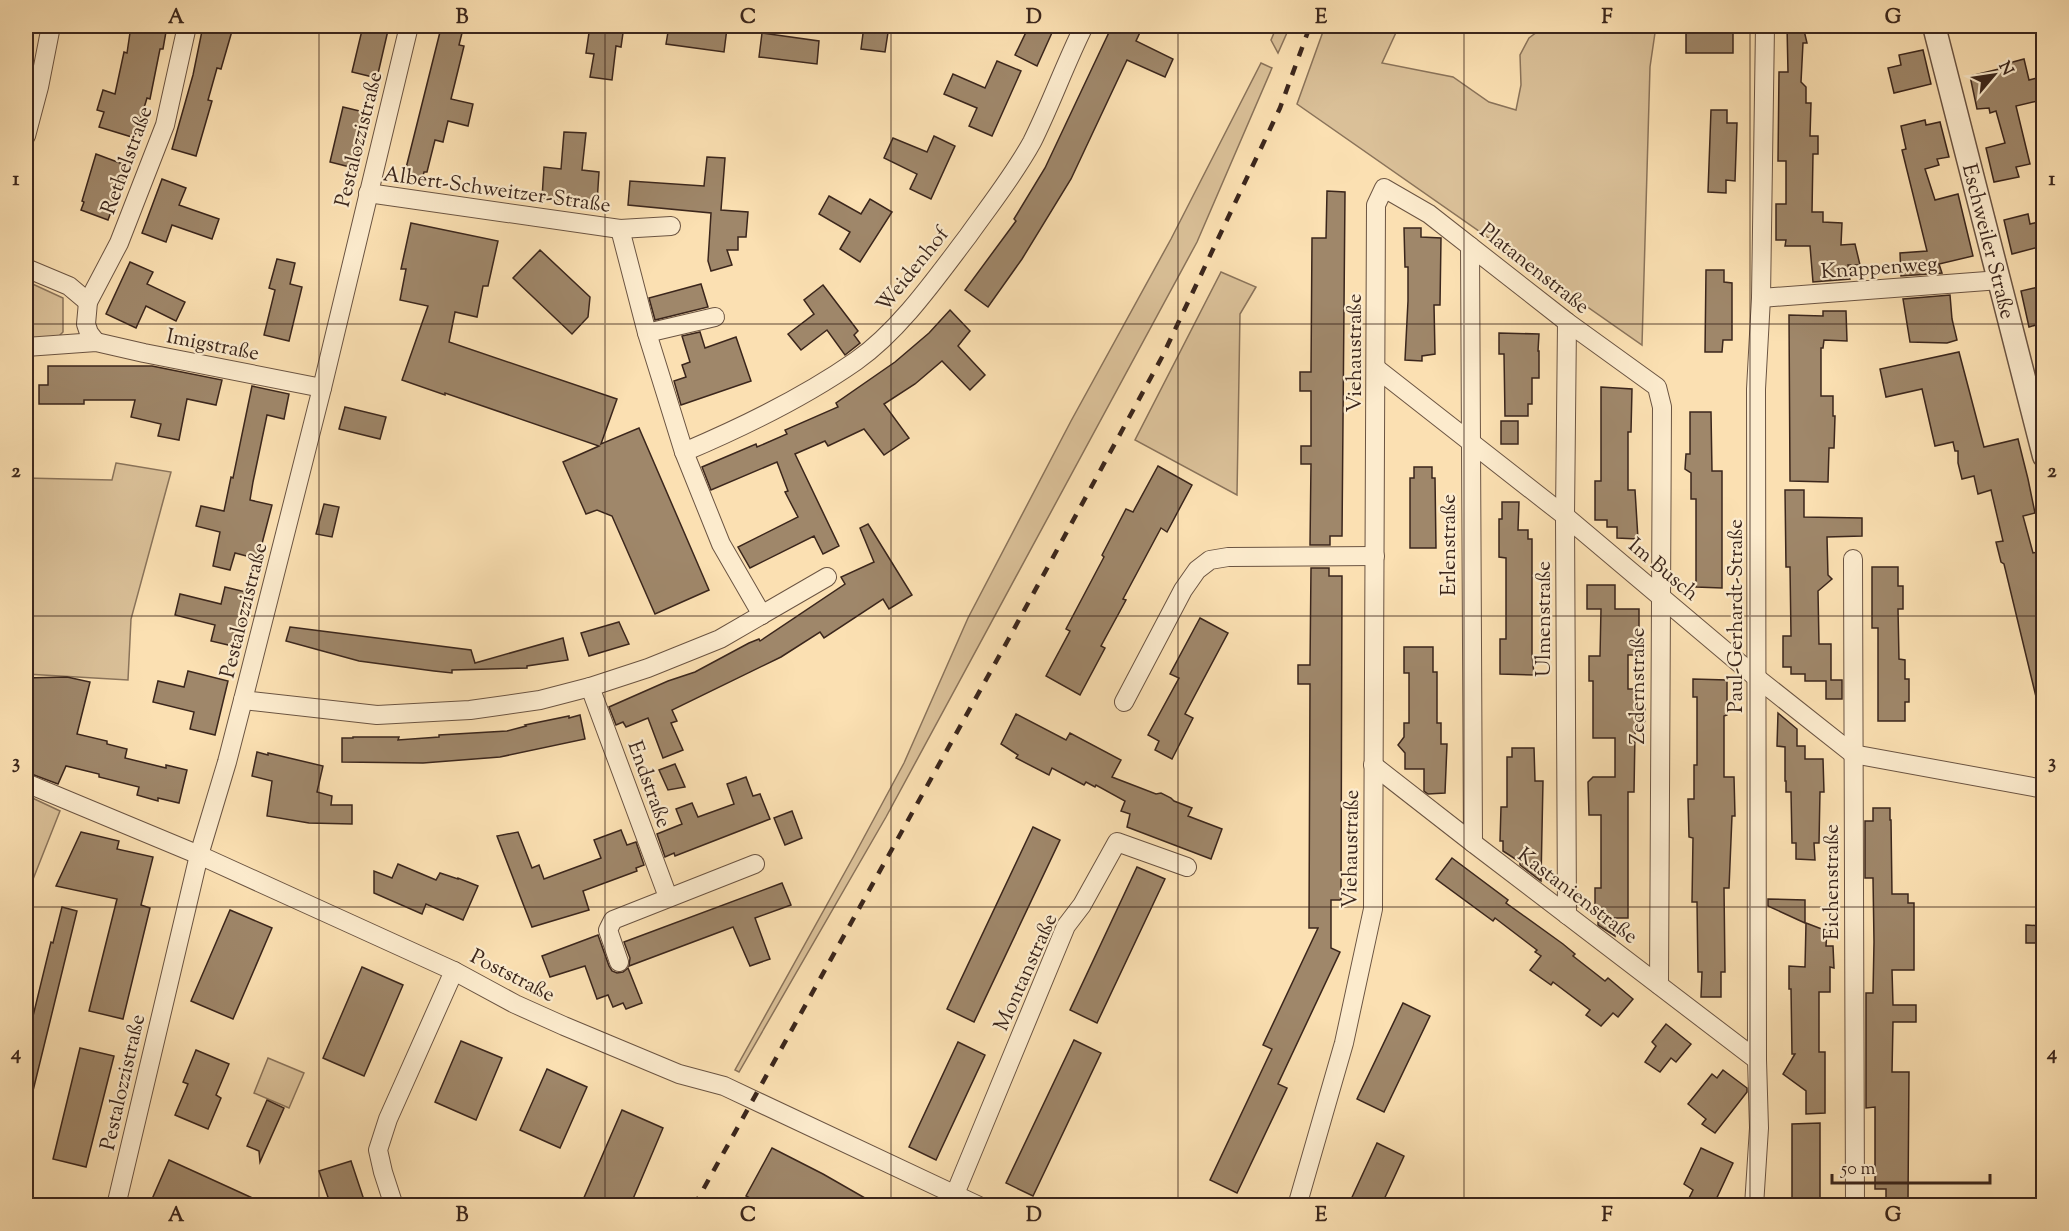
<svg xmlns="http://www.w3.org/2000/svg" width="2069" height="1231" font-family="'Sorts Mill Goudy',serif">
  <rect width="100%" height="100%" fill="#fbe0b2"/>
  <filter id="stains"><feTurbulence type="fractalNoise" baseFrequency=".00333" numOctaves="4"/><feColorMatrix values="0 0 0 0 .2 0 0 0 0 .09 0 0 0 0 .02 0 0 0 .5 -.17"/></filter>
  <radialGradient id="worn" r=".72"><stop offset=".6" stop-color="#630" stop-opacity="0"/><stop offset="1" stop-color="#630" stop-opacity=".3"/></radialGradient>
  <g fill="#dac098" stroke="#8a735a" stroke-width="1.5">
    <polygon points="1277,26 1290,26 1278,53 1271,40"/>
    <polygon points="1325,26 1399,26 1382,63 1453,77 1489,102 1516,110 1521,85 1520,55 1529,38 1545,26 1656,26 1650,67 1642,345 1297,104"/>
    <polygon points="1261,63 1272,68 1197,242 886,817 739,1072 735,1070 855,854 904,763 968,618 1071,421 1171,239"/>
    <polygon points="1221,272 1256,287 1240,314 1237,495 1135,440"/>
    <polygon points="26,281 63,298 63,332 56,339 26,339"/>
    <polygon points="116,463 171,472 131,619 128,680 26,674 26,478 112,480"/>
    <polygon points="26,795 60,811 26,897"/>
    <polygon points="268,1058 304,1073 289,1108 254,1093"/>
  </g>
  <g fill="#9f876a" stroke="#3b261c" stroke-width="1.5">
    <polygon points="131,26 167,26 163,49 160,49 150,99 147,98 135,138 99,127 104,112 97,110 103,90 115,94 124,52 127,53"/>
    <polygon points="203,26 228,26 227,30 232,31 221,69 217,68 208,100 212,101 196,156 172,149 193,75"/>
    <polygon points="363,26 389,26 377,78 352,72"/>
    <polygon points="590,26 624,26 621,47 616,46 612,80 590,77 594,54 586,53"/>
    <polygon points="669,26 711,26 727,28 724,52 666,44"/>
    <polygon points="864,26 889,26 885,52 861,49"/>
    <polygon points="1029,26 1055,26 1037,66 1015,55"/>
    <polygon points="1112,26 1143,26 1136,41 1173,59 1165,77 1127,60 1071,179 1022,259 988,307 965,290 1016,221 1014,219 1045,168"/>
    <rect x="1686" y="26" width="47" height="27"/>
    <polygon points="1787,26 1803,26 1807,43 1803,43 1801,82 1806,87 1806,103 1811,103 1810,136 1818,136 1818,154 1813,154 1812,212 1823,212 1823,222 1842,223 1841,245 1855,244 1860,265 1848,265 1850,279 1813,282 1810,246 1785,246 1786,240 1776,240 1776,204 1786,204 1786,161 1778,161 1779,72 1788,72"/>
    <polygon points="441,28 462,33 459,45 464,46 451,99 473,104 468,126 448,121 443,142 435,140 427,172 424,172 422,180 404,176"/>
    <polygon points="762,33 819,41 817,64 759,57"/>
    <polygon points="1923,50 1931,84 1894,93 1888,68 1901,65 1899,55"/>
    <polygon points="2024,59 2029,80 2037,78 2042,100 2016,106 2030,164 2016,167 2019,177 1994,182 1986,148 2005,143 1996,111 1990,113 1989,108 1977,109 1970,76 1999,69 1998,66"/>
    <polygon points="997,61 1021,71 992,136 969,126 977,108 944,94 953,74 985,88"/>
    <polygon points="343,107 368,113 354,168 330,162"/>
    <polygon points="1711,110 1727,110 1727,123 1737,123 1735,181 1726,180 1726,193 1708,192"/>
    <polygon points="1925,120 1926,125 1940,122 1949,157 1937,159 1939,165 1925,169 1935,200 1958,194 1973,256 1939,264 1942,273 1901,276 1900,253 1927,251 1902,150 1906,149 1901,126"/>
    <polygon points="564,132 586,133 582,170 599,172 597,203 542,198 544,167 561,169"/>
    <polygon points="934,136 955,146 931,199 910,189 917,174 884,158 893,138 927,152"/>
    <polygon points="96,154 128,166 108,220 81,210 84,202 82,201"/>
    <polygon points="707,157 725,158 721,210 748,212 746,237 738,237 738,250 727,250 732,265 711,271 708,261 711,213 628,205 630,181 704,186"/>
    <polygon points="162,179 186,188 179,205 219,219 212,239 172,225 166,242 142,233"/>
    <polygon points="1327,191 1345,192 1342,536 1330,536 1330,545 1310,545 1311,464 1301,464 1301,446 1311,446 1311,391 1300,391 1300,372 1311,372 1312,238 1326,238"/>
    <polygon points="829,196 861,214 870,199 892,212 860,262 840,249 850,232 819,214"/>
    <polygon points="2028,214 2030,224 2043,221 2043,246 2012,254 2004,220"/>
    <polygon points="411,223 498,241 488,286 483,286 477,317 455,312 449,342 617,399 601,444 639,428 709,590 655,614 612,516 597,510 586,514 563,462 599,446 445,393 445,395 402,380 428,306 400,300 406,269 401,269"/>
    <polygon points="1404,228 1421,228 1421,237 1441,238 1440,305 1434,305 1435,354 1422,356 1422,361 1405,360 1408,301 1408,267 1405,267"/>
    <polygon points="540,250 590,297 588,317 572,334 513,278"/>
    <polygon points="277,259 295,263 290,284 302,287 289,341 264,335 275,290 269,288"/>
    <polygon points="130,262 153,272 147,284 185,302 176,321 146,306 136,328 106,314"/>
    <polygon points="1706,270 1724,270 1724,282 1732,283 1732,340 1723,340 1722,352 1705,352"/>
    <polygon points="701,284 708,307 655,320 649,298"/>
    <polygon points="823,285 858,331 854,335 860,343 845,355 827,330 801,350 788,334 814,314 804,300"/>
    <polygon points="2043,286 2043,323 2029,327 2021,291"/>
    <polygon points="1950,295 1952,319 1957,340 1947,343 1910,342 1903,299"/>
    <polygon points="950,310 970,331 958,346 985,375 970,390 942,361 915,384 884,404 909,438 884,455 864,429 828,446 825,441 795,454 839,546 823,554 814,536 750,568 738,547 798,517 785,492 788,491 777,462 711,490 702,467 756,444 757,447 787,434 785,430 838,407 836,403 895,362 929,333"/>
    <polygon points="1823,311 1846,311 1847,341 1824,340 1823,348 1821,348 1821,396 1833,396 1833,416 1835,416 1834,448 1829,448 1828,482 1790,481 1789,315 1823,316"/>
    <polygon points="700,332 705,348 736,337 751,381 681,405 674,381 686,377 682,365 690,362 682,336"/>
    <polygon points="1499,333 1539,334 1538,351 1539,351 1539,378 1532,378 1532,404 1528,404 1528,416 1505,416 1504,354 1499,354"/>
    <polygon points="1959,352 1984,447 2018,439 2028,479 2035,513 2023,516 2033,553 2043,551 2043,700 2037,701 2004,564 2001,562 1996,542 2003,541 1991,490 1978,494 1974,476 1962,479 1958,463 1958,451 1955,451 1953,442 1935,446 1922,389 1886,397 1880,369"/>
    <polygon points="48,366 152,366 222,380 216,405 187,399 179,440 158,436 161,424 131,417 135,400 84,400 84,404 39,404 39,385 48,385"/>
    <polygon points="252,386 289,394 284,419 267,415 253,482 250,500 272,505 258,559 235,553 230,570 213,566 220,532 196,526 201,506 224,511 231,477 233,478"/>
    <polygon points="1601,387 1632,389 1631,432 1628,432 1628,490 1635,490 1638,539 1617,538 1617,527 1607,527 1607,520 1595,520 1595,481 1601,481"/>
    <polygon points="345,407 386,417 380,439 339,429"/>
    <polygon points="1690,412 1711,412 1712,471 1722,471 1722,588 1696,587 1696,499 1691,499 1691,473 1685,469 1686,454 1690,454"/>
    <rect x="1501" y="421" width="17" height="23"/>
    <polygon points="1158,466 1192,485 1167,532 1161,528 1123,599 1126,600 1101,646 1105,648 1080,695 1046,676 1070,631 1066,629 1104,557 1102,555 1126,509 1133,512"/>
    <polygon points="1414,467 1432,467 1432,478 1435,478 1436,548 1410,548 1410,478 1414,478"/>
    <polygon points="1785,490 1804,490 1804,517 1862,518 1862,536 1827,537 1828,575 1832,579 1818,591 1819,644 1831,644 1831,680 1842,680 1842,699 1826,699 1826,681 1805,681 1805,674 1791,674 1791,667 1783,667 1783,636 1791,636 1790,567 1786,567"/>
    <polygon points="1502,502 1519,502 1518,530 1528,530 1528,539 1532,539 1532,654 1534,675 1500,674 1500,639 1506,639 1506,558 1499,557 1499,519 1502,519"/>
    <polygon points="324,504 339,507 332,537 316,534"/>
    <polygon points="868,524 912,595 889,609 883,599 824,638 820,632 781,657 672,710 677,721 671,723 683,750 663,758 648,718 626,727 623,722 616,725 609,707 668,681 695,672 749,643 759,639 760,641 845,584 841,577 874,562 860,528"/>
    <polygon points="1872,567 1898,567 1898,586 1903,586 1903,609 1898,609 1899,659 1905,660 1905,679 1909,679 1909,702 1905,702 1905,721 1878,721 1878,628 1872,628"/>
    <polygon points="1311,568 1329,568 1329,576 1342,576 1341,900 1331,900 1331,948 1340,952 1278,1084 1287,1088 1237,1193 1210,1180 1272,1049 1263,1045 1318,928 1309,928 1310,684 1298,684 1298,665 1310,665"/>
    <polygon points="1587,585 1615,585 1615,609 1639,609 1639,655 1628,655 1628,689 1638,689 1638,700 1645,707 1645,721 1635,732 1634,792 1628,792 1628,918 1614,918 1615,936 1598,925 1598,906 1595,906 1595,888 1601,888 1601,815 1589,815 1588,782 1593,777 1615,777 1615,738 1593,738 1593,681 1589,681 1589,656 1600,656 1601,609 1587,609"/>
    <polygon points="225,587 250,593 237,647 211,641 215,625 175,615 180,594 221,604"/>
    <polygon points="1200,618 1228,633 1185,714 1193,718 1172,759 1155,750 1159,741 1148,735 1179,678 1170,674"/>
    <polygon points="619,622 629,644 589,656 581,633"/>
    <polygon points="290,627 471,650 475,663 563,638 568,660 527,666 527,668 452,670 452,673 434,671 359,661 286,641"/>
    <polygon points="1404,647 1433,647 1433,672 1437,672 1437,723 1441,723 1441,744 1447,744 1445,793 1428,794 1424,791 1424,769 1405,769 1405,753 1398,745 1404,737 1404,723 1409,723 1409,673 1404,673"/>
    <polygon points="188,671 228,681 215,735 190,729 194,712 153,702 158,681 184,687"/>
    <polygon points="67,677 90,682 77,734 107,741 107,744 127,749 125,758 166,768 166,765 187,770 179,803 158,798 158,801 137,795 139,787 99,777 99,774 66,766 58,784 26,772 26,678"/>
    <polygon points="1693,679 1727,680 1727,715 1724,716 1724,777 1734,777 1735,816 1732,816 1729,888 1724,888 1725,972 1721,972 1721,997 1701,997 1702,972 1698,972 1697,902 1692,902 1693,838 1689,837 1688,799 1694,799 1694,765 1697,765 1697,697 1693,697"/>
    <polygon points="1778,713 1797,729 1797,746 1805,746 1805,759 1823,759 1824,792 1820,792 1819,843 1814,843 1815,860 1796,859 1796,843 1792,843 1791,792 1786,792 1786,781 1785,781 1785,747 1777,746"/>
    <polygon points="1016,714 1066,740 1070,733 1121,760 1112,777 1156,794 1161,793 1171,798 1174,801 1192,808 1188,816 1222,829 1211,859 1127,827 1130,814 1121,811 1125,801 1096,785 1095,787 1086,782 1084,785 1052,768 1049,775 1016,758 1018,755 1001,744"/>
    <polygon points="580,715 585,739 500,757 423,763 342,762 342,738 353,738 353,737 399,737 398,740 439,737 439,735 507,731 526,726 525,725 569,716 569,718"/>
    <polygon points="1512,748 1534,748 1535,781 1543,781 1541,881 1520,865 1520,862 1503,851 1503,841 1500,841 1501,807 1507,807 1507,757 1512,757"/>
    <polygon points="257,752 268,755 268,753 323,766 317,792 332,796 331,805 352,805 352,824 309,823 267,816 272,781 252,776"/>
    <polygon points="675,764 685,787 668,790 659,770"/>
    <polygon points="746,777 753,796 760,794 770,819 675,856 674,853 665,857 657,834 682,824 676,809 692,803 698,817 734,804 727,784"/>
    <polygon points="1873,808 1890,808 1890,820 1891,820 1892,894 1908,894 1908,903 1914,903 1914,970 1892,970 1893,1005 1916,1005 1916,1022 1893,1022 1892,1072 1909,1072 1908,1199 1886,1199 1886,1189 1875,1189 1875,1107 1866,1108 1866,993 1873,993 1874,942 1873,878 1865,878 1865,821 1873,821"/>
    <polygon points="792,811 802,838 785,845 774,818"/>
    <polygon points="1033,827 1060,840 974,1022 947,1009"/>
    <polygon points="621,830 627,845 636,842 644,865 636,868 637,871 583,891 589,910 532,927 497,836 518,832 532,868 539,865 544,879 601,858 594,840"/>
    <polygon points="81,832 119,841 117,849 153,857 141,905 150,908 123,1019 89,1011 117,899 56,886"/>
    <polygon points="1452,858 1508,900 1506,903 1563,944 1575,954 1573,956 1605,981 1608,978 1633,999 1618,1017 1613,1013 1601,1026 1586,1015 1590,1010 1553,982 1551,985 1530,970 1541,956 1535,952 1537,950 1495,918 1493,921 1436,879"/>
    <polygon points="398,864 436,880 440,873 458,879 458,878 478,886 463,920 426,904 422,914 374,893 374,871 392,878"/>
    <polygon points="1137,867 1165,879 1097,1023 1070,1010"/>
    <polygon points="782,883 791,905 755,918 770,959 750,966 733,927 629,966 630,958 624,942"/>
    <polygon points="1768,899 1805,900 1805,923 1768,906"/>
    <polygon points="62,907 77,911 32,1095 26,1094 26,1045 51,942 53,943"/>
    <polygon points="230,910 272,928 233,1019 191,1001"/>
    <polygon points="1806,923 1827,931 1826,946 1833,946 1834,968 1830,967 1830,992 1819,992 1819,1052 1825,1052 1825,1113 1806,1114 1806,1091 1783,1074 1795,1054 1792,1054 1791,989 1789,989 1789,966 1805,967"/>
    <polygon points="2026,925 2043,926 2043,943 2026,943"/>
    <polygon points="598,935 609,966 612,971 617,973 623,972 628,968 642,1003 626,1009 623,1003 613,1007 608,995 597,999 585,966 550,977 542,956"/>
    <polygon points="362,967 403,985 364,1076 323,1058"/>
    <polygon points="1403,1003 1430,1016 1384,1112 1357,1099"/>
    <polygon points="1666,1024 1691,1044 1676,1062 1671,1058 1660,1072 1645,1062 1656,1046 1652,1042"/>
    <polygon points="1074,1040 1101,1053 1033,1196 1006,1183"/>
    <polygon points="461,1041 502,1058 476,1120 435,1102"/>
    <polygon points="958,1042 985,1055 936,1160 909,1147"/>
    <polygon points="80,1048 114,1056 86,1167 53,1159"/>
    <polygon points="196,1050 229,1064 216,1095 221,1098 208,1129 175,1115 188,1084 183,1082"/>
    <polygon points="547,1069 587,1087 560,1148 520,1130"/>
    <polygon points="1723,1070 1747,1088 1747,1092 1715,1133 1702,1124 1706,1119 1688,1104 1712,1074 1717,1078"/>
    <polygon points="267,1100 284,1108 260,1162 259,1151 247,1146"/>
    <polygon points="622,1110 663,1128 630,1206 595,1206 583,1200"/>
    <polygon points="1820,1123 1820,1206 1792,1206 1792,1124"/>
    <polygon points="1377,1143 1404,1156 1381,1206 1348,1206"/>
    <polygon points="772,1148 823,1174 879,1206 765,1206 746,1196"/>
    <polygon points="1701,1148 1733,1163 1713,1206 1685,1206 1693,1190 1684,1184"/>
    <polygon points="169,1160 202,1175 270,1206 149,1206"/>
    <polygon points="351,1161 366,1206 331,1206 319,1171"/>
  </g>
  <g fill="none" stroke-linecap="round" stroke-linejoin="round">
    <defs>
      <g id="minor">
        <polyline points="26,136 39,87 51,26"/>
        <polyline points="368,193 620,229 671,226"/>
        <polyline points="620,229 647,333 684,452 721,544 762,615"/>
        <polyline points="1470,246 1473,843"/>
        <polyline points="26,268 69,286 88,302"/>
        <polyline points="1761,298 2000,280"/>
        <polyline points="1567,322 1565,516 1567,915"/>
        <polyline points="647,333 715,317"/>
        <polyline points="96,342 89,333 86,324 88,302 119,243 165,125 187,26"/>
        <polyline points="26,347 96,342 144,353 322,388"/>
        <polyline points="1376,368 1565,516 1757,678 1853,754 2044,789"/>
        <path d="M684,452C743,427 803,398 856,361C900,330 936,278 968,236C990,205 1014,175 1032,142C1051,104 1065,64 1084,26"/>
        <polyline points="1853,559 1855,1206"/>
        <polyline points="590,687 668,897"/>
        <polyline points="243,700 377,715 470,710 540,700 590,687 648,668 720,639 827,577"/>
        <polyline points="1124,702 1183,590 1197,570 1210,560 1228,557 1375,556"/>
        <polyline points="1373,765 1473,843 1757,1060"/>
        <polyline points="26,783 199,855 331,915 454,971 515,1004 564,1026 679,1074 724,1086 979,1206"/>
        <polyline points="619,962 608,930 613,920 755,864"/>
        <polyline points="955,1194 1066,926 1082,905 1117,842 1187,867"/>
        <polyline points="116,1206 199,855 227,762 243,700 322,388 409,26"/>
        <polyline points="394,1206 383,1172 378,1150 388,1119 454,971"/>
        <polyline points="1297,1206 1344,1043 1373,909 1376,205 1384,188 1429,214 1567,322 1657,387 1662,407 1659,985"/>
        <polyline points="1754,1206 1759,1128 1757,1060 1756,389 1761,298 1765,26"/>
      </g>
      <g id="tertiary">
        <path id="s1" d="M1934,26L2044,456"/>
      </g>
    </defs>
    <use href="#minor" stroke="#6b5442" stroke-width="20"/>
    <use href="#tertiary" stroke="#6b5442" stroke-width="25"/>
    <use href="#minor" stroke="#fcebcd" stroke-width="18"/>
    <use href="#tertiary" stroke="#fcebcd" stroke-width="22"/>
    <polyline stroke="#3b261c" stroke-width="4.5" stroke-dasharray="10 10" stroke-linecap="butt" points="694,1206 1008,640 1162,357 1280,108 1310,26"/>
  </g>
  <path fill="none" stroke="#3b261c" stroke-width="1.5" stroke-opacity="0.55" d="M319,26V1206M605,26V1206M891,26V1206M1178,26V1206M1464,26V1206M1750,26V1206M26,324H2044M26,616H2044M26,907H2044"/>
  <g text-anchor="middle" stroke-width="4.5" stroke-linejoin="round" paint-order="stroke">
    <g font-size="21" fill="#3b261c" stroke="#fcebcd">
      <text transform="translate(358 139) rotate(-76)" y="7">Pestalozzistraße</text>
      <text transform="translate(126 160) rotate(-70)" y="7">Rethelstraße</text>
      <text transform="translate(497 189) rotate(8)" y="7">Albert-Schweitzer-Straße</text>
      <text dy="7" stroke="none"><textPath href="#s1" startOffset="222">Eschweiler Straße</textPath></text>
      <text transform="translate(1879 267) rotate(-4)" y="7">Knappenweg</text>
      <text transform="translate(1535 268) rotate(38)" y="7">Platanenstraße</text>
      <text transform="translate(912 269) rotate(-51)" y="7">Weidenhof</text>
      <text transform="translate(213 344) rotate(11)" y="7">Imigstraße</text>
      <text transform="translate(1354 353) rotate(-90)" y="7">Viehaustraße</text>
      <text transform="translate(1448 545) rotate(-90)" y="7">Erlenstraße</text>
      <text transform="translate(1664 569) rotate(40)" y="7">Im Busch</text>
      <text transform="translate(243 610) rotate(-76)" y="7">Pestalozzistraße</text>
      <text transform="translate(1735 616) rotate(-90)" y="7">Paul-Gerhardt-Straße</text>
      <text transform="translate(1543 619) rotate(-90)" y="7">Ulmenstraße</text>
      <text transform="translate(1637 686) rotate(-90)" y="7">Zedernstraße</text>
      <text transform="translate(650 784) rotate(70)" y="7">Endstraße</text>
      <text transform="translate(1350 849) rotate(-89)" y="7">Viehaustraße</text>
      <text transform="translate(1831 882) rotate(-90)" y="7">Eichenstraße</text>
      <text transform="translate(1578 895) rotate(37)" y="7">Kastanienstraße</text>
      <text transform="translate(1025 972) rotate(-66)" y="7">Montanstraße</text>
      <text transform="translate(513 975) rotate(27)" y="7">Poststraße</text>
      <text transform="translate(122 1082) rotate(-77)" y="7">Pestalozzistraße</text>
    </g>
  </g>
  <rect width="2069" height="1231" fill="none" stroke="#fbe0b2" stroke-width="66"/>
  <g transform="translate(1994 75) rotate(61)" stroke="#fcebcd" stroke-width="4.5" paint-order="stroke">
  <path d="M0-4.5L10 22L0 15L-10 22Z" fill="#3b261c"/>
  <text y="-9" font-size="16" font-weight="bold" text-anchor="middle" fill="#3b261c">N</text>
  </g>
  <path d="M1832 1174v9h158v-9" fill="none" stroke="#3b261c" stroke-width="3"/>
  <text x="1841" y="1174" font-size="18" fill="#3b261c" stroke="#fcebcd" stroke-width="4.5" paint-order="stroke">50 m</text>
  <rect x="33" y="33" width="2003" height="1165" fill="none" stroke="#3b261c" stroke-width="2"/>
  <g font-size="20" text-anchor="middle" font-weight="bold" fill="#3b261c">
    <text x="176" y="23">A</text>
    <text x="462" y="23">B</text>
    <text x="748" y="23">C</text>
    <text x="1034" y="23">D</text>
    <text x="1321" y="23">E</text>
    <text x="1607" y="23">F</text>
    <text x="1893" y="23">G</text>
    <text x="16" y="185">1</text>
    <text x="2052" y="185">1</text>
    <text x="16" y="477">2</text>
    <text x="2052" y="477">2</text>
    <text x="16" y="768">3</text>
    <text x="2052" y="768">3</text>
    <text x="16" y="1059">4</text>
    <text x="2052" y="1059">4</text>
    <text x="176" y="1221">A</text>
    <text x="462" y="1221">B</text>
    <text x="748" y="1221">C</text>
    <text x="1034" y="1221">D</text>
    <text x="1321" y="1221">E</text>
    <text x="1607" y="1221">F</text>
    <text x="1893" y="1221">G</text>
  </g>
  <rect width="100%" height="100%" filter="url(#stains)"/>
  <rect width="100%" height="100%" fill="url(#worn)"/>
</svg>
